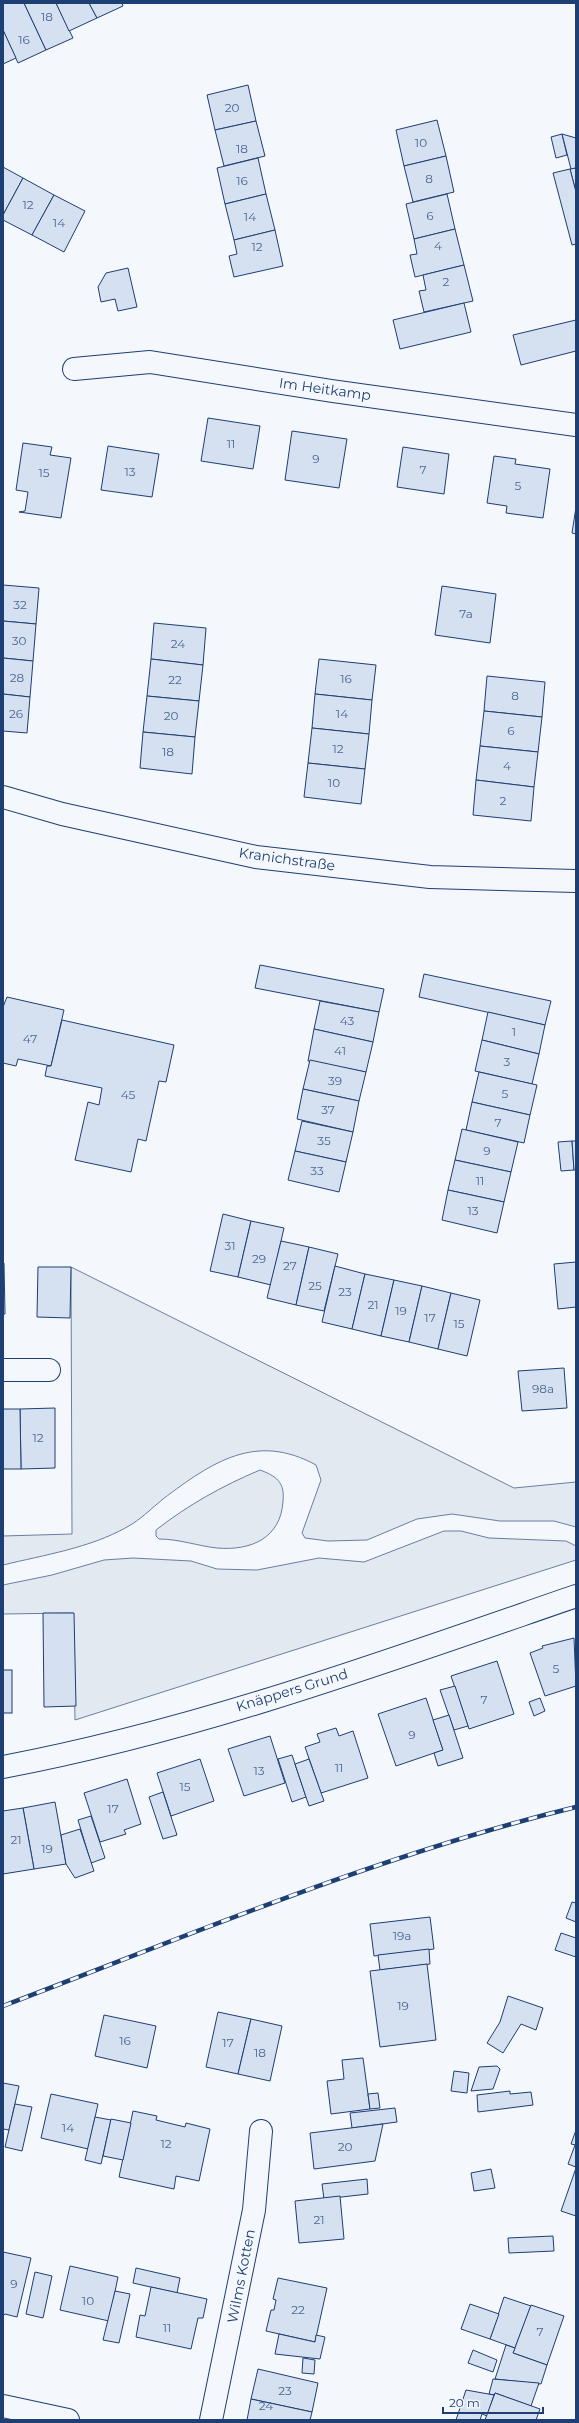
<svg xmlns="http://www.w3.org/2000/svg" width="579" height="2423" font-family="Montserrat,sans-serif">
  <rect width="100%" height="100%" fill="#f4f7fb"/>
  <g fill="#e3e9f0" stroke="#687fa3">
    <path d="M71,1267L514,1488L576,1482V1527L554,1521H500L452,1514L417,1519L367,1540L328,1541L305,1538L302,1533L321,1480L316,1465C256,1432 212,1462 163,1499C152,1508 140,1520 127,1527C90,1548 44,1555 3,1565V1536L72,1534Z"/>
    <path d="M260,1470C276,1476 285,1482 283,1501C281,1538 251,1551 217,1548C198,1546 179,1539 159,1539L156,1536V1530C188,1505 222,1486 260,1470Z"/>
    <polygon points="444,1531 461,1531 489,1538 566,1541 576,1546 576,1560 75,1720 73,1613 3,1614 3,1585 52,1575 104,1560 133,1558 191,1561 217,1569 257,1570 319,1558 364,1562"/>
  </g>
  <g fill="#d5e0f0" stroke="#1d3f73">
    <polygon points="3,3 24,3 46,50 18,63 3,30"/>
    <polygon points="24,3 56,3 73,38 46,50"/>
    <polygon points="56,3 89,3 97,18 69,31"/>
    <polygon points="89,3 122,3 123,6 97,18"/>
    <polygon points="3,30 16,58 3,64"/>
    <polygon points="248,85 256,121 215,130 207,95"/>
    <polygon points="437,120 446,156 404,166 396,130"/>
    <polygon points="256,121 265,156 224,166 215,130"/>
    <polygon points="562,134 567,155 556,158 551,137"/>
    <polygon points="562,134 576,138 576,168 571,169"/>
    <polygon points="446,156 454,192 413,202 404,166"/>
    <polygon points="258,158 266,194 225,204 217,168"/>
    <polygon points="3,167 23,178 3,215"/>
    <polygon points="576,168 576,192 570,169"/>
    <polygon points="570,169 576,192 576,244 572,245 553,173"/>
    <polygon points="23,178 54,195 32,235 3,220 3,215"/>
    <polygon points="266,194 275,230 234,240 225,204"/>
    <polygon points="447,194 455,229 414,239 406,204"/>
    <polygon points="54,195 85,211 64,252 32,235"/>
    <polygon points="455,229 464,265 415,277 410,255 417,254 414,239"/>
    <polygon points="275,230 283,266 234,277 229,256 237,254 234,240"/>
    <polygon points="464,265 473,301 424,312 419,291 426,290 423,275"/>
    <polygon points="128,268 137,307 118,311 115,299 101,302 98,287 106,273"/>
    <polygon points="464,303 471,332 400,349 393,320"/>
    <polygon points="576,320 576,351 521,365 513,335"/>
    <polygon points="208,418 260,426 253,469 201,461"/>
    <polygon points="292,431 347,439 339,488 285,480"/>
    <polygon points="23,443 52,447 50,455 71,458 61,518 19,512 25,511 28,492 16,490"/>
    <polygon points="108,446 159,454 152,497 101,490"/>
    <polygon points="403,447 449,454 444,494 397,487"/>
    <polygon points="494,456 516,459 515,464 550,469 543,518 506,513 507,506 487,503"/>
    <polygon points="576,507 576,534 572,533"/>
    <polygon points="3,585 39,588 36,624 3,621"/>
    <polygon points="442,586 496,594 490,643 435,635"/>
    <polygon points="3,621 36,624 33,661 3,658"/>
    <polygon points="154,623 206,628 203,665 151,659"/>
    <polygon points="3,658 33,661 30,697 3,694"/>
    <polygon points="151,659 203,665 199,701 147,696"/>
    <polygon points="319,659 376,665 372,700 315,694"/>
    <polygon points="487,676 545,682 542,717 484,711"/>
    <polygon points="3,694 30,697 27,733 3,731"/>
    <polygon points="315,694 372,700 369,734 312,728"/>
    <polygon points="147,696 199,701 195,737 143,732"/>
    <polygon points="484,711 542,717 538,752 480,746"/>
    <polygon points="312,728 369,734 365,769 308,763"/>
    <polygon points="143,732 195,737 192,774 140,768"/>
    <polygon points="480,746 538,752 534,787 476,780"/>
    <polygon points="308,763 365,769 361,804 304,797"/>
    <polygon points="476,780 534,787 531,821 473,815"/>
    <polygon points="260,965 384,989 379,1012 255,988"/>
    <polygon points="424,974 551,1001 545,1025 419,997"/>
    <polygon points="7,997 64,1010 51,1066 18,1059 16,1066 3,1063 3,1007"/>
    <polygon points="320,1001 379,1012 373,1042 314,1029"/>
    <polygon points="488,1012 545,1025 539,1054 482,1040"/>
    <polygon points="62,1020 174,1045 166,1082 159,1081 146,1141 138,1139 131,1172 75,1160 88,1102 99,1105 102,1088 45,1076 47,1066 51,1066"/>
    <polygon points="314,1029 373,1042 366,1072 308,1061"/>
    <polygon points="482,1040 539,1054 532,1084 475,1071"/>
    <polygon points="310,1060 366,1072 359,1101 303,1089"/>
    <polygon points="479,1072 537,1085 530,1115 472,1102"/>
    <polygon points="303,1089 359,1101 353,1132 297,1119"/>
    <polygon points="472,1102 530,1115 524,1143 466,1130"/>
    <polygon points="302,1121 353,1132 346,1162 295,1151"/>
    <polygon points="462,1129 518,1142 511,1172 455,1160"/>
    <polygon points="572,1141 574,1170 561,1171 558,1142"/>
    <polygon points="572,1141 576,1141 576,1170 574,1170"/>
    <polygon points="295,1151 346,1162 339,1192 288,1180"/>
    <polygon points="455,1160 511,1172 504,1202 448,1190"/>
    <polygon points="448,1190 504,1202 497,1233 442,1220"/>
    <polygon points="223,1214 251,1221 238,1277 210,1271"/>
    <polygon points="251,1221 284,1228 271,1285 238,1277"/>
    <polygon points="281,1241 309,1247 296,1305 267,1298"/>
    <polygon points="309,1247 338,1254 324,1311 296,1305"/>
    <polygon points="576,1262 576,1307 558,1309 554,1264"/>
    <polygon points="3,1263 4,1263 5,1314 3,1314"/>
    <polygon points="335,1266 365,1274 352,1329 322,1322"/>
    <polygon points="38,1267 71,1267 70,1318 37,1317"/>
    <polygon points="365,1274 394,1280 381,1336 352,1329"/>
    <polygon points="394,1280 422,1286 409,1342 381,1336"/>
    <polygon points="422,1286 451,1293 438,1349 409,1342"/>
    <polygon points="451,1293 480,1300 467,1356 438,1349"/>
    <polygon points="564,1368 567,1408 522,1411 518,1371"/>
    <polygon points="55,1408 55,1468 21,1469 20,1409"/>
    <polygon points="3,1409 20,1409 21,1469 3,1469"/>
    <polygon points="43,1613 74,1613 76,1706 44,1707"/>
    <polygon points="574,1638 576,1686 545,1696 530,1653 543,1648 542,1646"/>
    <polygon points="497,1661 514,1714 469,1729 451,1676"/>
    <rect x="3" y="1670" width="9" height="43"/>
    <polygon points="455,1686 468,1726 454,1730 440,1690"/>
    <polygon points="426,1698 443,1750 396,1766 378,1714"/>
    <polygon points="540,1698 545,1711 534,1716 529,1702"/>
    <polygon points="449,1715 463,1758 438,1766 434,1753 443,1750 433,1720"/>
    <polygon points="336,1728 339,1736 353,1731 368,1778 321,1793 305,1747 320,1742 317,1734"/>
    <polygon points="270,1736 285,1783 244,1796 228,1749"/>
    <polygon points="292,1755 306,1797 292,1802 278,1759"/>
    <polygon points="200,1759 214,1801 171,1816 157,1773"/>
    <polygon points="309,1759 324,1801 309,1806 295,1764"/>
    <polygon points="127,1779 141,1824 124,1830 126,1834 100,1842 84,1793"/>
    <polygon points="163,1792 177,1835 163,1839 149,1797"/>
    <polygon points="55,1802 66,1864 34,1869 23,1808"/>
    <polygon points="23,1808 34,1869 3,1874 3,1811"/>
    <polygon points="91,1816 105,1858 91,1863 78,1820"/>
    <polygon points="80,1829 94,1871 75,1878 66,1864 61,1835"/>
    <polygon points="572,1902 576,1903 576,1922 566,1918"/>
    <polygon points="430,1917 434,1949 374,1956 370,1924"/>
    <polygon points="561,1933 576,1938 576,1957 555,1950"/>
    <polygon points="429,1949 430,1964 380,1970 378,1955"/>
    <polygon points="427,1964 436,2040 380,2047 370,1971"/>
    <polygon points="508,1996 543,2008 536,2030 521,2024 503,2053 487,2043 500,2022"/>
    <polygon points="218,2012 251,2019 238,2074 206,2067"/>
    <polygon points="104,2015 156,2026 147,2068 95,2056"/>
    <polygon points="251,2019 282,2026 270,2081 238,2074"/>
    <polygon points="363,2058 370,2109 331,2114 327,2081 344,2079 342,2060"/>
    <polygon points="497,2066 500,2069 493,2089 471,2091 479,2067"/>
    <polygon points="454,2071 469,2073 467,2093 451,2091"/>
    <polygon points="3,2083 19,2086 9,2130 3,2129"/>
    <polygon points="510,2091 510,2094 531,2092 533,2105 478,2112 477,2095"/>
    <polygon points="378,2093 380,2108 370,2109 368,2094"/>
    <polygon points="51,2094 98,2104 88,2149 41,2138"/>
    <polygon points="15,2104 32,2107 22,2151 5,2147"/>
    <polygon points="395,2108 397,2122 352,2128 350,2113"/>
    <polygon points="133,2111 157,2116 156,2120 185,2127 186,2123 210,2129 199,2181 176,2176 174,2189 119,2177"/>
    <polygon points="95,2117 111,2120 101,2164 85,2160"/>
    <polygon points="111,2119 131,2123 123,2160 103,2156"/>
    <polygon points="383,2124 375,2161 314,2169 310,2133"/>
    <polygon points="576,2130 576,2145 571,2144"/>
    <polygon points="575,2145 576,2145 576,2167 568,2164"/>
    <polygon points="576,2168 576,2216 561,2211"/>
    <polygon points="491,2169 495,2188 474,2191 471,2173"/>
    <polygon points="367,2179 368,2194 324,2199 322,2184"/>
    <polygon points="340,2196 344,2239 299,2243 295,2201"/>
    <polygon points="553,2236 554,2251 509,2253 508,2238"/>
    <polygon points="3,2252 31,2258 17,2317 5,2314 3,2316"/>
    <polygon points="70,2266 118,2277 109,2321 60,2310"/>
    <polygon points="136,2268 180,2278 177,2293 133,2283"/>
    <polygon points="35,2272 52,2276 43,2318 26,2314"/>
    <polygon points="278,2278 327,2288 315,2342 266,2331 271,2310 274,2310 276,2300 273,2299"/>
    <polygon points="151,2287 207,2299 203,2318 198,2318 191,2349 136,2337 140,2315 145,2316"/>
    <polygon points="115,2291 130,2294 119,2343 103,2340"/>
    <polygon points="504,2297 531,2306 515,2348 490,2339"/>
    <polygon points="470,2304 499,2314 490,2339 461,2329"/>
    <polygon points="531,2305 564,2316 547,2365 513,2353"/>
    <polygon points="279,2334 315,2342 316,2335 325,2337 320,2359 275,2354"/>
    <polygon points="506,2345 515,2348 513,2353 547,2365 541,2384 495,2379"/>
    <polygon points="473,2350 497,2360 493,2372 468,2363"/>
    <polygon points="303,2358 315,2360 314,2374 302,2373"/>
    <polygon points="258,2369 318,2383 312,2412 251,2399"/>
    <polygon points="493,2379 539,2383 531,2406 495,2393 494,2395 489,2394"/>
    <polygon points="466,2390 494,2395 487,2416 482,2414 480,2420 456,2420"/>
    <polygon points="495,2393 540,2409 536,2420 485,2420"/>
    <polygon points="251,2399 312,2412 310,2420 247,2420"/>
  </g>
  <g fill="none" stroke-linecap="round" stroke-linejoin="round">
    <defs>
      <g id="minor">
        <polyline points="74,369 150,362 332,391 576,425"/>
        <polyline points="3,797 62,814 256,857 430,877 576,881"/>
        <polyline points="3,1370 49,1370"/>
        <path d="M3,1767C199,1730 388,1661 576,1596"/>
        <polyline points="3,2406 68,2420"/>
        <polyline points="211,2420 254,2210 261,2131"/>
      </g>
    </defs>
    <use href="#minor" stroke="#1d3f73" stroke-width="24"/>
    <use href="#minor" stroke="#f4f7fb" stroke-width="22"/>
    <defs>
      <path id="rail" d="M3,2006C192,1934 379,1855 576,1807"/>
    </defs>
    <use href="#rail" stroke="#1d3f73" stroke-width="4.5"/>
    <use href="#rail" stroke="#f4f7fb" stroke-width="3" stroke-dasharray="9" stroke-linecap="butt"/>
  </g>
  <g text-anchor="middle" stroke-width="3" stroke-linejoin="round" paint-order="stroke">
    <g font-size="12" fill="#4b6792">
      <text x="47" y="21">18</text>
      <text x="24" y="44">16</text>
      <text x="232" y="112">20</text>
      <text x="421" y="147">10</text>
      <text x="242" y="153">18</text>
      <text x="429" y="183">8</text>
      <text x="242" y="185">16</text>
      <text x="28" y="209">12</text>
      <text x="430" y="220">6</text>
      <text x="250" y="221">14</text>
      <text x="59" y="227">14</text>
      <text x="438" y="250">4</text>
      <text x="257" y="251">12</text>
      <text x="446" y="286">2</text>
      <text x="231" y="448">11</text>
      <text x="316" y="463">9</text>
      <text x="423" y="474">7</text>
      <text x="130" y="476">13</text>
      <text x="44" y="477">15</text>
      <text x="518" y="490">5</text>
      <text x="20" y="609">32</text>
      <text x="466" y="618">7a</text>
      <text x="19" y="645">30</text>
      <text x="178" y="648">24</text>
      <text x="17" y="682">28</text>
      <text x="346" y="683">16</text>
      <text x="175" y="684">22</text>
      <text x="515" y="700">8</text>
      <text x="16" y="718">26</text>
      <text x="342" y="718">14</text>
      <text x="171" y="720">20</text>
      <text x="511" y="735">6</text>
      <text x="338" y="753">12</text>
      <text x="168" y="756">18</text>
      <text x="507" y="770">4</text>
      <text x="334" y="787">10</text>
      <text x="503" y="805">2</text>
      <text x="347" y="1025">43</text>
      <text x="514" y="1036">1</text>
      <text x="30" y="1043">47</text>
      <text x="340" y="1055">41</text>
      <text x="507" y="1066">3</text>
      <text x="335" y="1085">39</text>
      <text x="505" y="1098">5</text>
      <text x="128" y="1099">45</text>
      <text x="328" y="1114">37</text>
      <text x="498" y="1127">7</text>
      <text x="324" y="1145">35</text>
      <text x="487" y="1155">9</text>
      <text x="317" y="1175">33</text>
      <text x="480" y="1185">11</text>
      <text x="473" y="1215">13</text>
      <text x="230" y="1250">31</text>
      <text x="259" y="1263">29</text>
      <text x="290" y="1270">27</text>
      <text x="315" y="1290">25</text>
      <text x="345" y="1296">23</text>
      <text x="373" y="1309">21</text>
      <text x="401" y="1315">19</text>
      <text x="430" y="1322">17</text>
      <text x="459" y="1328">15</text>
      <text x="543" y="1393">98a</text>
      <text x="38" y="1442">12</text>
      <text x="556" y="1673">5</text>
      <text x="484" y="1704">7</text>
      <text x="412" y="1739">9</text>
      <text x="339" y="1772">11</text>
      <text x="259" y="1775">13</text>
      <text x="185" y="1791">15</text>
      <text x="113" y="1813">17</text>
      <text x="16" y="1844">21</text>
      <text x="47" y="1853">19</text>
      <text x="402" y="1940">19a</text>
      <text x="403" y="2010">19</text>
      <text x="125" y="2045">16</text>
      <text x="228" y="2047">17</text>
      <text x="260" y="2057">18</text>
      <text x="68" y="2132">14</text>
      <text x="166" y="2148">12</text>
      <text x="345" y="2151">20</text>
      <text x="319" y="2224">21</text>
      <text x="14" y="2288">9</text>
      <text x="88" y="2305">10</text>
      <text x="298" y="2314">22</text>
      <text x="167" y="2332">11</text>
      <text x="540" y="2336">7</text>
      <text x="285" y="2395">23</text>
      <text x="266" y="2410">24</text>
    </g>
    <g font-size="14" fill="#1d3f73" stroke="#f4f7fb">
      <text transform="translate(325 389) rotate(8)" y="5">Im Heitkamp</text>
      <text transform="translate(287 859) rotate(8)" y="5">Kranichstraße</text>
      <text transform="translate(292 1690) rotate(-17)" y="5">Knäppers Grund</text>
      <text transform="translate(241 2276) rotate(-79)" y="5">Wilms Kotten</text>
    </g>
  </g>
  <rect width="579" height="2423" fill="none" stroke="#1d3f73" stroke-width="8"/>
  <path d="M443 2407v6h100v-6" fill="none" stroke="#1d3f73" stroke-width="2"/>
  <text x="449" y="2407" font-size="12" fill="#1d3f73" stroke="#f4f7fb" stroke-width="3" paint-order="stroke">20 m</text>
</svg>
